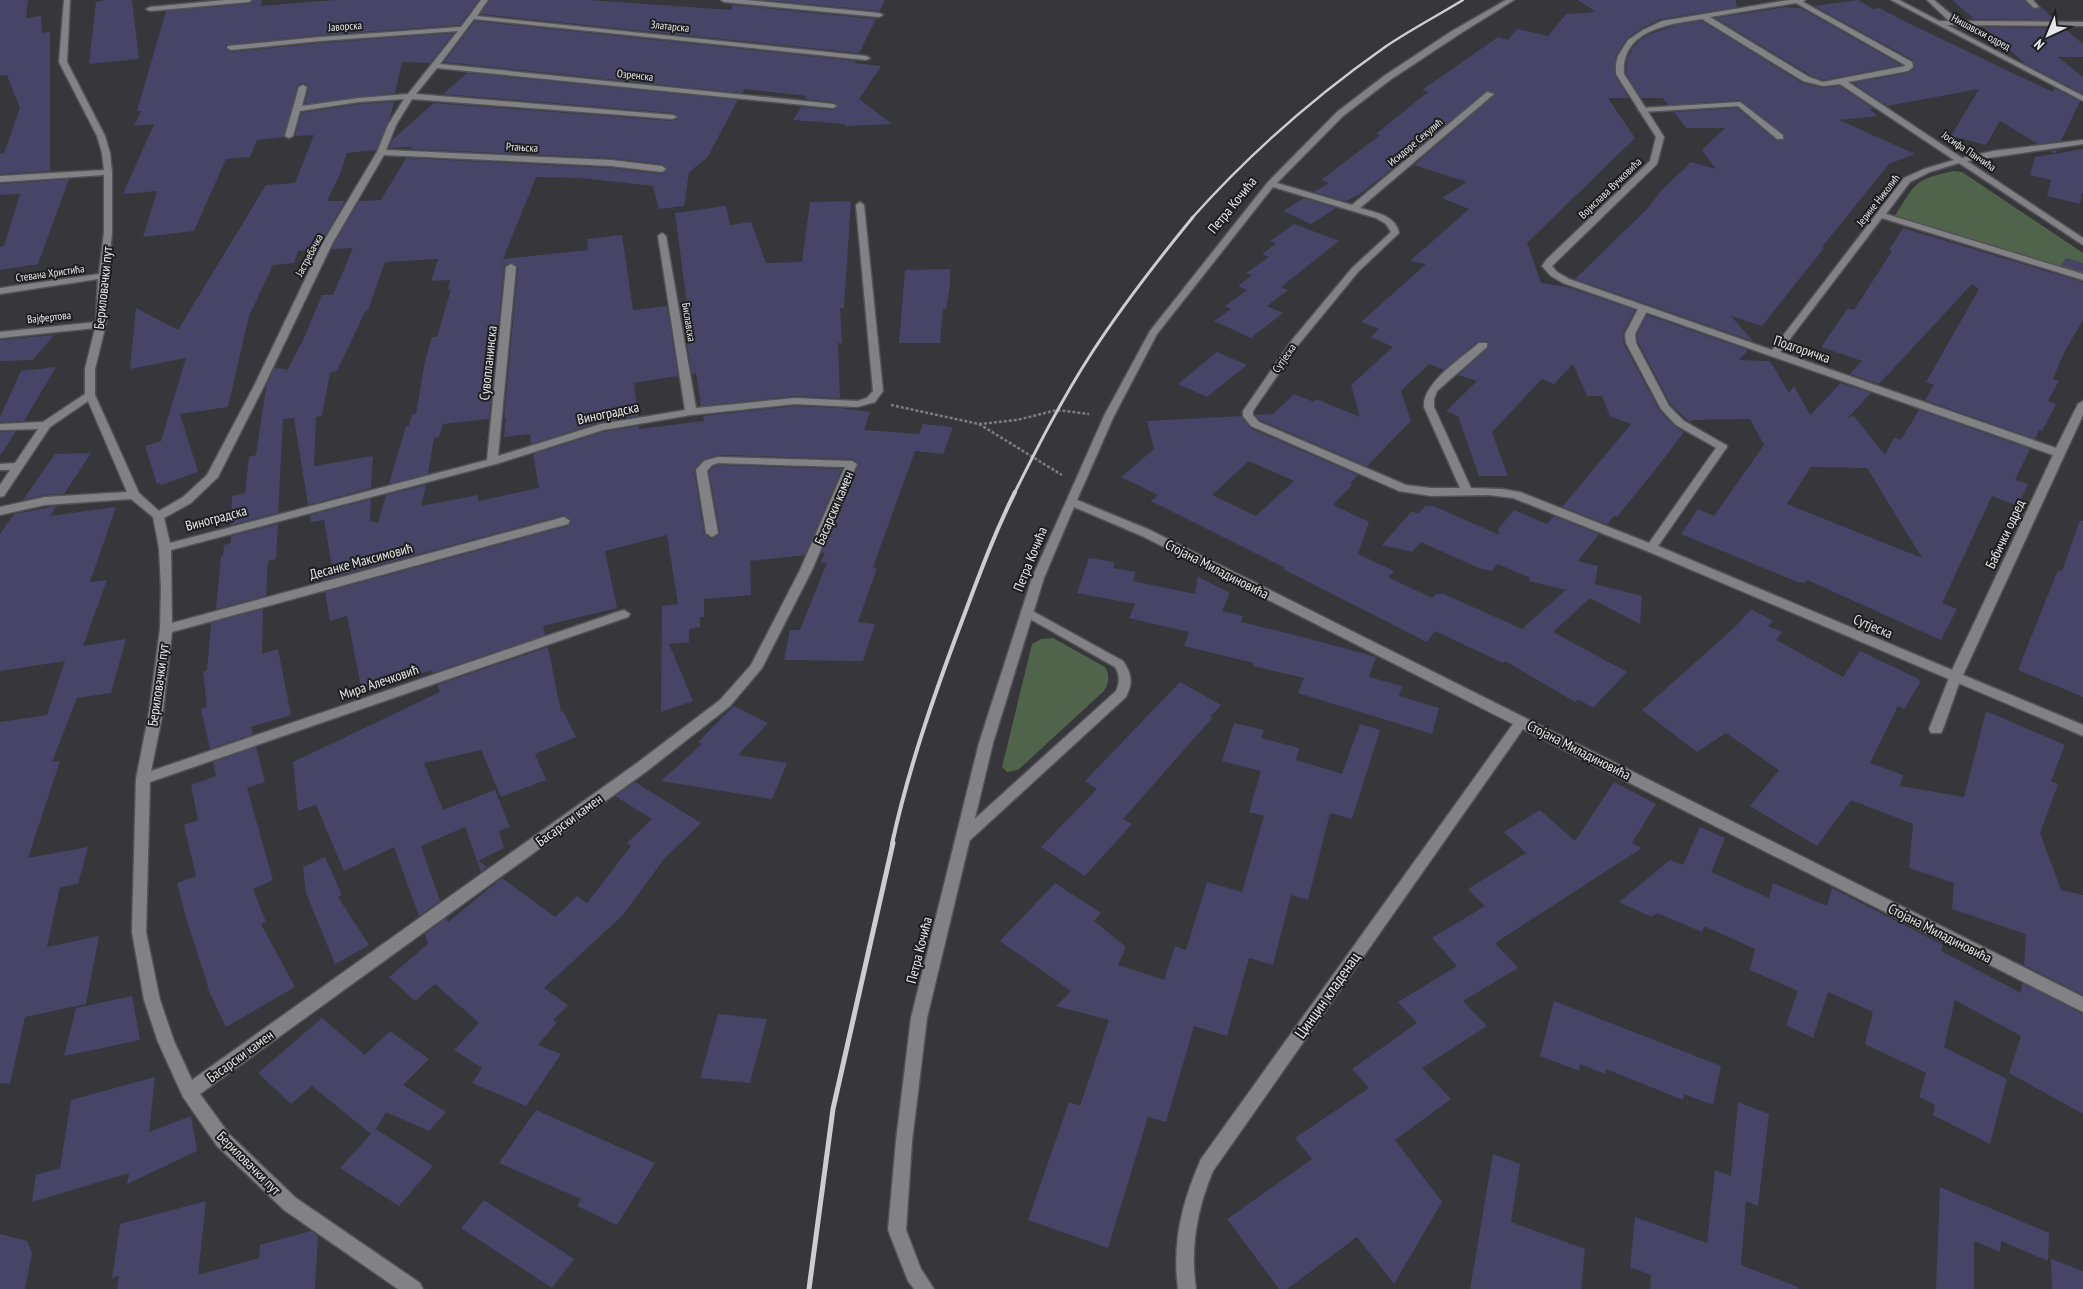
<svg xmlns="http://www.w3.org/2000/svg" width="2083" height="1289" font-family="'PT Sans Narrow',sans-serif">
  <rect width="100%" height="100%" fill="#36363b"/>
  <g fill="#50634b">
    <path d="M1954,171L1962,172L2083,253V273L1894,217C1916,184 1913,179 1954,171Z"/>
    <path d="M1053,638L1105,667C1110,676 1109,683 1104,691L1018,770L1007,772L1002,767L1032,644L1041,639Z"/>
  </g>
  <g fill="#474467" fill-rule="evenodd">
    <polygon points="0,0 28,0 26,18 41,16 42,33 50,31 50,171 0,174 0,154 4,153 20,108 7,75 0,76"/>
    <polygon points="106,0 132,0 139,59 89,64 96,2"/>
    <polygon points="254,0 262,0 260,6 335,0 479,0 460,25 320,35 226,45 225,49 231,52 320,43 454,33 430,63 402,62 395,93 305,104 309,86 304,83 298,85 284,137 257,140 250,157 226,159 194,231 143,237 157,191 123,194 154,124 134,126 141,111 137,111 166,11 249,4"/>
    <polygon points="490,0 589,0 732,10 732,5 876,19 859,53 480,14"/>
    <polygon points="765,0 885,0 880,11"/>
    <polygon points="1578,0 1736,0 1737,7 1661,19 1642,28 1626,39 1616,56 1614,74 1629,98 1608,98 1635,138 1527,243 1541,283 1567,287 1635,310 1623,333 1624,344 1659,410 1675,426 1684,432 1659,465 1617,517 1614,516 1607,524 1562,507 1631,424 1610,416 1602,396 1587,396 1573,364 1554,384 1542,379 1492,432 1508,476 1479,476 1458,416 1446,411 1477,381 1458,375 1488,348 1489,343 1487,341 1478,342 1444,370 1429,364 1401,391 1411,421 1367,466 1260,420 1255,415 1273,414 1294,394 1314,402 1316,399 1360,417 1351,385 1393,347 1371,337 1379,329 1361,322 1426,264 1410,261 1469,209 1442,198 1467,182 1414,165 1495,95 1496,93 1486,91 1402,161 1360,194 1346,201 1314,192 1329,183 1321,180 1380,135 1376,134 1428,92 1422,90 1498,37 1508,40 1517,29 1548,36 1566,14 1596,12"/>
    <polygon points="1858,0 1873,9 1879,8 1910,24 2053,92 2054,88 2080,101 2061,141 2038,144 2000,121 1986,145 1951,136 1979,89 1887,106 1853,83 1908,73 1915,67 1913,60 1814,6"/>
    <polygon points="1952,0 2024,0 2033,9 2041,7 2055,20 1974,19"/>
    <polygon points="1786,7 1801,8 1901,65 1823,80 1810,75 1715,18"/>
    <polygon points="475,21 856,61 854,63 881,66 859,99 892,124 845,126 845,124 793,120 801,107 833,110 839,107 833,102 805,99 807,96 745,89 742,93 444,62"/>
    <polygon points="1702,21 1802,83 1823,88 1840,86 1874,109 1869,109 1878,116 1839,120 1915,154 1889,164 1822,247 1824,248 1762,326 1731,316 1753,341 1575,279 1647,209 1661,191 1691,162 1716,169 1702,150 1725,128 1686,128 1674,112 1737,108 1776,140 1784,140 1784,134 1740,100 1668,105 1663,98 1641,98 1626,74 1627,60 1632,49 1640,40 1650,34 1676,25"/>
    <polygon points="1983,27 2064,28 2083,44 2083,57 2058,57 2083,77 2083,94 2027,65"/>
    <polygon points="467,73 738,100 707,158 689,172 684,206 659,209 653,186 580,178 536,177 503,259 588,250 587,239 622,235 633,310 667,306 678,376 634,383 638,416 600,422 531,444 530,434 504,437 506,417 504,418 518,267 510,262 504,267 489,419 443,424 439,437 434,438 428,474 389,484 406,426 409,426 412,414 416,414 425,361 432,337 437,337 451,289 448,290 450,280 431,281 438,259 385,262 368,310 366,310 337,371 330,373 322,416 316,417 314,466 373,456 371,488 308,505 294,418 283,419 278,513 231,525 232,496 245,493 249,457 256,455 266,387 274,368 286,369 285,374 303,340 322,295 333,295 353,248 331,249 359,201 381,200 406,158 611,168 662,174 668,169 662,164 611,158 411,149 413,147 389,148 392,140 434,103 673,121 679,118 673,113 443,94"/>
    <polygon points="394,102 390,118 376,150 347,153 340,174 327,201 345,201 317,250 298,251 294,263 273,265 249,316 228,407 180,414 198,472 161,485 160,483 157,484 145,446 161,441 186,358 130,369 136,308 178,330 266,185 295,183 314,135 295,136 301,113 359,104"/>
    <polygon points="2083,149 2083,191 2080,204 2047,196 2051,180 2030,175 2035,157 2055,154 2050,151 2057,150 2055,154"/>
    <polygon points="69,179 38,264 0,270 0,247 4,246 20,194 0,195 0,184"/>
    <polygon points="1304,198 1336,208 1311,224 1283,211"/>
    <polygon points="851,201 844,308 840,308 842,343 838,343 840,398 795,396 701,406 696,373 692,374 680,304 687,304 675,213 726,206 730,225 751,222 766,263 802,262 810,202"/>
    <polygon points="1294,224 1339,241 1281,287 1288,290 1267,306 1283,313 1251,338 1214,321 1231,309 1225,306 1247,290 1238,286 1252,275 1246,273 1269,257 1262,254 1276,244 1270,241"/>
    <polygon points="1903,228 2083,282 2083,319 2063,355 2053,379 2059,381 2048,401 2056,404 2042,431 2039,430 2035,439 1925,400 1934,385 1926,382 1979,289 1972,284 1879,384 1850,374 1862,361 1821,347 1848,308 1854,310 1892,251 1889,250"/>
    <polygon points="2066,258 2083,263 2083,272 2061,265"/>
    <polygon points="950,269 950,285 946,309 943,309 940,343 899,343 905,270"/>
    <path d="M1647,315L1748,350L1739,360L1770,361L1789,393L1794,386L1810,415L1841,383L1871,393L1846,420L1853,415L1885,455L1894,438L1901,440L1919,410L2030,449L2015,480L2028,484L2018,506L1992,496L1962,560L1942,603L1957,609L1941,640L1807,580L1805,583L1801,582L1800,583L1681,534L1698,509L1714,516L1764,445L1750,419L1692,420L1690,422L1671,405L1638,342L1637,334ZM1811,467L1867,468L1922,558L1787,504Z"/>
    <polygon points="54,335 33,360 0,361 0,340"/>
    <polygon points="1217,352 1247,365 1207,397 1178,384"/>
    <polygon points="56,367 24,421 0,422 0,417 21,371"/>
    <polygon points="795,406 840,408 870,412 864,430 919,434 923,424 953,427 943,454 915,451 873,567 877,568 858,622 875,624 863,661 784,660 790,630 800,630 827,563 821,562 825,552 821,553 859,463 852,459 718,455 703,460 694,470 704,533 711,539 720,533 709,472 713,467 718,465 842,469 805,555 750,561 751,595 704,599 704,617 700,617 700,627 689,629 689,642 669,644 693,701 661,712 662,606 678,604 667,535 605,551 617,608 543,626 545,635 433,673 432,670 362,692 347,616 330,621 325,592 568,526 572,521 564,515 323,580 322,570 332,567 324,520 311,522 310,515 371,499 370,521 378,523 386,495 426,485 421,506 478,495 478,501 539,488 533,454 603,432 639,426 639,429 704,421 703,416"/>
    <path d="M1241,416L1250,428L1358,475L1350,484L1352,485L1333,505L1369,522L1358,554L1394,571L1388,577L1432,598L1437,594H1444L1522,629L1566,590L1529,581L1530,578L1498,564L1491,571L1479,568L1421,542L1412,552L1382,545L1412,511L1418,514L1425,506H1433L1500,535L1498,529L1514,510L1547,524L1554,516L1599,534L1578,561L1598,566L1595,584L1642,596L1640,624L1590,598L1553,632L1627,672L1593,708L1578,699L1575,702L1505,661L1503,663L1435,631L1427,642L1283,569L1285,568L1151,501L1158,495L1121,477L1154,449L1147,421ZM1249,461L1294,481L1256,516L1212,495Z"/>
    <polygon points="16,431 0,456 0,432"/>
    <polygon points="91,453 64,494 45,495 23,500 55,454"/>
    <polygon points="56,506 50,516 116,507 90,582 107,580 83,646 126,639 111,693 77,698 52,762 60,761 28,858 88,847 78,884 60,887 47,947 99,936 86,1004 25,1017 10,1084 0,1083 0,722 47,715 65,661 0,671 0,534 14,514"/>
    <polygon points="2080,520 2083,521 2083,697 2018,670 2058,570 2062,571"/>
    <polygon points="278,524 276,559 268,561 266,596 216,609 221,556 223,556 224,545 231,543 231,536"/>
    <polygon points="1089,558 1115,562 1113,568 1136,572 1133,581 1195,594 1198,577 1230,593 1222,611 1243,616 1241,622 1295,635 1376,657 1369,677 1402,686 1399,696 1439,708 1432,734 1298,693 1304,678 1253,666 1254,663 1184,646 1189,632 1129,618 1135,604 1077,593"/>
    <polygon points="263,609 262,654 278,649 291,715 251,727 253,734 210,749 201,709 207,707 203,672 207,670 211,623"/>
    <polygon points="1751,609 1773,621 1768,626 1782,632 1776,640 1843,677 1860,651 1919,679 1918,680 1921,681 1904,709 1898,706 1870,763 1903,775 1900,786 1964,797 1986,711 2065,745 2051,781 2058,784 2040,833 2061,890 2083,895 2083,995 2024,965 2026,934 1952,909 1954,883 1909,868 1913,824 1851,800 1817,846 1750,806 1779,770 1726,733 1697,752 1642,710 1734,628"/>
    <polygon points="548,647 561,712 563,711 576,737 535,754 546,780 501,797 481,750 424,763 443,810 495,790 510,827 499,831 504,848 478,861 487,867 481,872 465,827 421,846 440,901 419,916 394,847 344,871 316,805 298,811 293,762 440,692 437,685"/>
    <polygon points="1180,682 1221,705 1210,717 1213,717 1123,819 1132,824 1085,876 1041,847 1097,789 1085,781"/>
    <polygon points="734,706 768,723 738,755 787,763 772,799 661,781 702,744 698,742"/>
    <polygon points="1234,723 1264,730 1261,738 1299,748 1296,760 1342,774 1360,724 1380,730 1352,819 1330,813 1308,900 1291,895 1273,965 1249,958 1227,1036 1194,1026 1166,1122 1148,1117 1108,1248 1028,1220 1069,1102 1080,1106 1109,1020 1056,1006 1071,991 1000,941 1055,883 1101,913 1094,921 1126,947 1118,965 1164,980 1175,946 1186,950 1207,882 1242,892 1264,816 1249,812 1261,771 1222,761"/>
    <polygon points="256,747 265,782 247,788 273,880 253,889 266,922 261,924 295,987 226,1027 207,987 208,986 187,921 177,883 196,876 184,825 198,820 191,785 216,776 213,762"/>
    <polygon points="635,782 701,823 664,859 623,915 544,988 568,1005 553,1020 557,1022 538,1045 561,1054 526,1106 472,1083 482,1068 454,1050 479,1023 435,984 415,1001 389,977 428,944 425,934 446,918 448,922 502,878 555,917 577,896 587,903 631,846 627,843 652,819 615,796"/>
    <polygon points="1614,782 1656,804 1632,843 1642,848 1495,943 1518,968 1463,1001 1487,1026 1422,1068 1451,1099 1395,1140 1442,1202 1394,1284 1357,1237 1287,1289 1279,1289 1227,1219 1312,1159 1295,1138 1369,1088 1352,1069 1417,1023 1398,1002 1457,966 1432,938 1485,906 1468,889 1526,853 1504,832 1540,810 1575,841"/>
    <polygon points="1700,827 1725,838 1711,872 1769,898 1773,883 1827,906 1832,888 1943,945 1941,951 2021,993 2022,983 2083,1014 2083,1114 2009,1073 2021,1036 1955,1000 1944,1047 2007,1079 1990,1144 1933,1115 1935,1105 1919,1097 1926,1073 1865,1044 1873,1012 1828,992 1813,1038 1786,1025 1798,991 1750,970 1755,949 1704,926 1702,932 1657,913 1652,917 1619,902 1670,860 1683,865"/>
    <polygon points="325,857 342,895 338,897 369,945 335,964 306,893 303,867"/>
    <polygon points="132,996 140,1040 64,1056 76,1008"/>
    <polygon points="1554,1001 1721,1066 1713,1105 1684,1094 1683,1100 1606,1069 1605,1074 1580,1064 1579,1071 1540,1056"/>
    <polygon points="718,1014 767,1019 750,1083 700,1078"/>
    <polygon points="322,1018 365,1055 390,1031 429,1059 403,1085 446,1112 429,1131 386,1112 376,1129 433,1166 399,1206 340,1168 371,1134 312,1086 291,1104 258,1073"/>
    <polygon points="155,1077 149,1132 191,1116 197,1151 127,1184 129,1173 32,1202 36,1175 60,1168 71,1100"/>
    <polygon points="1738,1102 1769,1114 1758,1206 1746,1201 1741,1265 1798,1287 1798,1289 1650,1289 1651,1275 1630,1267 1635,1217 1707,1243 1715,1170 1731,1176"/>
    <polygon points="536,1110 655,1163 617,1225 577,1206 581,1199 499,1163"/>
    <polygon points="1493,1154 1520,1164 1511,1222 1585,1249 1581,1289 1470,1289"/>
    <polygon points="1940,1187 2049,1233 2048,1261 2001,1241 2000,1252 1974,1241 1974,1289 1936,1289"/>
    <polygon points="484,1200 574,1259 552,1288 461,1228"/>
    <polygon points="206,1201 198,1275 259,1258 260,1245 311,1231 318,1236 315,1289 117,1289 119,1276 112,1278 120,1224"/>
    <polygon points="0,1234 27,1241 32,1253 25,1289 0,1289"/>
    <polygon points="2051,1259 2083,1271 2083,1289 2052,1289"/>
  </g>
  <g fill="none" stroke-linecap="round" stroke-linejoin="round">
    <defs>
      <g id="service">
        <polygon points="1740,102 1783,135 1783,139 1777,139 1738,106 1642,112 1638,110 1642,108"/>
        <polygon points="1643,306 1648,309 1635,334 1636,343 1669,406 1684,421 1726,445 1727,447 1726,449 1718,449 1676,425 1661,409 1626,343 1625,334 1638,309"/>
        <path d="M1027,608L1123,661C1132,674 1133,683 1126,697L968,842L963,844L958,842L956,838L958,834L1116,691C1120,682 1120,675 1115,667L1023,615L1021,612Z"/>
        <polygon points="1955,673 1960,675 1961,678 1943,729 1941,733 1931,733 1929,729 1949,678 1950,675"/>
      </g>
      <polygon id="pedestrian" points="1953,21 2083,22 2083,26 1956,25 1953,25"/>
      <g id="minor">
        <polygon points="64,0 70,0 67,62 105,136 110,153 112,172 112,232 108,276 106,324 95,369 95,395 139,493 159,511 183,497 207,475 254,386 322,244 377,152 388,125 404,99 359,102 300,111 293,136 289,138 285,136 299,87 303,85 307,87 302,106 359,98 408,94 458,31 320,41 231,50 227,48 228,46 320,37 461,27 481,0 488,0 477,16 866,56 870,58 866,60 474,19 440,64 833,104 837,106 833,108 437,68 416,94 673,115 677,117 673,119 412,99 396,125 386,150 611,160 662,166 666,169 662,172 611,166 384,155 332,244 264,386 218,477 191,503 164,518 170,543 487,460 506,267 511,264 516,267 498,456 601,424 685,410 658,236 662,233 666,236 696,408 795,398 857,401 867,398 873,391 856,205 860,202 864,205 883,391 875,402 857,407 795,404 691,415 603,430 496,464 171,550 172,623 564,517 570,521 568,524 172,632 163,712 151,771 620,611 624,610 630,614 628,617 150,782 146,932 160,1000 174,1041 192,1080 637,763 720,700 751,665 800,570 845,467 718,463 712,465 707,471 718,533 712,537 706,533 696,470 704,461 718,457 852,461 857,464 812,570 762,668 730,706 647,771 200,1094 229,1134 296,1198 420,1283 423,1289 398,1289 284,1210 217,1146 183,1097 158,1042 144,1000 132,932 136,779 149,712 160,629 161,588 159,548 153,517 131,499 45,505 0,515 0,507 45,497 127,492 88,401 50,427 4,496 0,497 0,485 10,470 0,470 0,464 15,463 38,429 0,430 0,424 43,422 85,394 85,369 95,328 0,338 0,332 96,322 98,279 0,294 0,288 99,274 104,232 104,175 0,182 0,176 104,170 102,153 97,136 59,62"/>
        <polygon points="226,0 252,0 249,2 150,11 146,9 150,7"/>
        <polygon points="721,0 746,0 879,13 883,15 879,17 724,2"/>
        <path d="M1506,0H1514L1458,35L1390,80L1343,116L1277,183L1352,205L1487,92L1494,94L1360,208C1374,212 1396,215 1399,233L1358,272L1299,344L1253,411V415L1259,422L1406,485L1431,488H1460L1424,407C1422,383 1462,358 1479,343H1487V347L1437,391L1434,399V407L1471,488L1502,489L1520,492L1649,543L1718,445H1726L1727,447L1658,546L1952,670L2053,455L1563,283L1551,276L1542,266L1547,259L1650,161L1656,137L1616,74V64L1618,56L1628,40L1643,30L1662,21L1789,0H1805L1803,2L1912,62L1913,67L1908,71L1848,82L1962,158L1993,151L2083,140V144L1967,161L2083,238V245L1959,163L1930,172L1910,182L1886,214L2083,274V280L1882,218L1780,352L2056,448L2078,404L2083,401V415L1963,675L2083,725V736L1647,551L1513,498L1488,495L1431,496L1399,491L1251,426L1243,416V411L1292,340L1352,268L1391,232L1386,224L1376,218L1273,187L1157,334L1114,416L1077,500L1150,530L2083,997V1012L1523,729L1213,1171C1197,1209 1190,1248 1196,1289H1178C1172,1242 1182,1202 1201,1159L1513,724L1142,536L1074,507L1044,578L993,743L927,1018L912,1141L906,1230L921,1269L934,1289H914L908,1281L888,1230L896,1141L911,1018L979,743L1032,578L1104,416L1150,331L1268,182L1337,112L1384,76L1452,31ZM1796,3L1905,65V66L1823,82L1809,77L1710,17ZM1702,19L1803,81L1823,86L1840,84L1954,160L1924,169L1904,178L1772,350L1569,279L1557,272L1552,266L1657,164L1664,137L1624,74C1621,30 1669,24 1702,19Z"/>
        <polygon points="1927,0 1934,0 1959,21 1959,25 1938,25 1938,21 1949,21"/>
        <polygon points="2026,0 2033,0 2039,7 2034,8"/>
      </g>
      <polygon id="tertiary" points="1891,0 1899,0 2083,96 2083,101"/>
    </defs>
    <use href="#service" stroke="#525256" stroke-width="3"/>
    <use href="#pedestrian" stroke="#525256" stroke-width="3"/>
    <use href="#minor" stroke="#525256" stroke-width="3"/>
    <use href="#tertiary" stroke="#525256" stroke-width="3"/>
    <g stroke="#7d7d81" stroke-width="2.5" stroke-dasharray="3 2" stroke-linecap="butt">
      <polyline points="891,405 979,424 1017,420 1057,410 1089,414"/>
      <polyline points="979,424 1062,475"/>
    </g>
    <use href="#service" fill="#818186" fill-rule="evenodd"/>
    <use href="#pedestrian" fill="#818186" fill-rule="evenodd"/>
    <use href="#minor" fill="#818186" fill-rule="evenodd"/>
    <use href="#tertiary" fill="#818186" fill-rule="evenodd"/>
    <path stroke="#cdcdd0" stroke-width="2.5" d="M1192,218C1250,153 1314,97 1385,47C1410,30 1437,16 1463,0"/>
    <path stroke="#cdcdd0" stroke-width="3" d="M1014,494C1038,446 1062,399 1091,354C1122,306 1157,261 1193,217"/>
    <path stroke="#cdcdd0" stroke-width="4" d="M892,844C908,770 933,698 960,626C977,581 993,536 1015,492"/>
    <polyline stroke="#cdcdd0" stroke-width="5" points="809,1289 833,1109 893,843"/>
  </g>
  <g text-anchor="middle" stroke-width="4" stroke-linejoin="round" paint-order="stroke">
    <g font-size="11" fill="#e6e6e9" stroke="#1e1e20">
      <text transform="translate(345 26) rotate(-4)" y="4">Јаворска</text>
      <text transform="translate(670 26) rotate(6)" y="4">Златарска</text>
      <text transform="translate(1981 32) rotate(28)" y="4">Нишавски одред</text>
      <text transform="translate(635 75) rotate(6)" y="4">Озренска</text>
      <text transform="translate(1415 142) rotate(-40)" y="4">Исидоре Секулић</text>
      <text transform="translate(522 147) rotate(3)" y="4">Ртањска</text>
      <text transform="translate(1969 151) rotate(34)" y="4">Јосифа Панчића</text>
      <text transform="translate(1610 188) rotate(-44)" y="4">Војислава Вучковића</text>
      <text transform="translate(1878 200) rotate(-52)" y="4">Јерине Николић</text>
      <text transform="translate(309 255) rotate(-62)" y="4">Јастребачка</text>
      <text transform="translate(50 273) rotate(-8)" y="4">Стевана Христића</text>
      <text transform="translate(49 317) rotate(-6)" y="4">Вајфертова</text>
      <text transform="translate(689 322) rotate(81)" y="4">Биславска</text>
      <text transform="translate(1284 358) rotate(-55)" y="4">Сутјеска</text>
    </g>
    <g font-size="14" fill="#e6e6e9" stroke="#1e1e20">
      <text transform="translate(1232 205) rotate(-51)" y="5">Петра Кочића</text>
      <text transform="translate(103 288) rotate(-84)" y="5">Бериловачки пут</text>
      <text transform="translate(1802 349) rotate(19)" y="5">Подгоричка</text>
      <text transform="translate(488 363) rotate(-84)" y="5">Сувопланинска</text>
      <text transform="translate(608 413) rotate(-12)" y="5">Виноградска</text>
      <text transform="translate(834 508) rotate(-67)" y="5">Басарски камен</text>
      <text transform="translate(216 518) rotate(-15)" y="5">Виноградска</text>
      <text transform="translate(2005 534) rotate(-65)" y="5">Бабички одред</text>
      <text transform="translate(1030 559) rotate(-68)" y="5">Петра Кочића</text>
      <text transform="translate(361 561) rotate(-15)" y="5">Десанке Максимовић</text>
      <text transform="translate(1217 569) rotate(27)" y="5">Стојана Миладиновића</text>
      <text transform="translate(1873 626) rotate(23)" y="5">Сутјеска</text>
      <text transform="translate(379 682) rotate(-19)" y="5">Мира Алечковић</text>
      <text transform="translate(158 685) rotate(-82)" y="5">Бериловачки пут</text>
      <text transform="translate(1579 750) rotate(27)" y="5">Стојана Миладиновића</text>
      <text transform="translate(569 820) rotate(-36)" y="5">Басарски камен</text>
      <text transform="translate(1940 933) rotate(27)" y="5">Стојана Миладиновића</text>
      <text transform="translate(919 950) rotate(-76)" y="5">Петра Кочића</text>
      <text transform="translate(240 1056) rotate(-36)" y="5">Басарски камен</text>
      <text transform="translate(249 1163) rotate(45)" y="5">Бериловачки пут</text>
    </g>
    <g font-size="16" fill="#e6e6e9" stroke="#1e1e20">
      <text transform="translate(1327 995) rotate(-55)" y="6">Цинцин кладенац</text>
    </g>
  </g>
  <g transform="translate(2048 35) rotate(224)" stroke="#1e1e20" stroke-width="4" paint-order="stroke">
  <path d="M0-4L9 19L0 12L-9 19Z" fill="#e6e6e9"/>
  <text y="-8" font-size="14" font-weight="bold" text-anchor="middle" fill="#e6e6e9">N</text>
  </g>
</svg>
